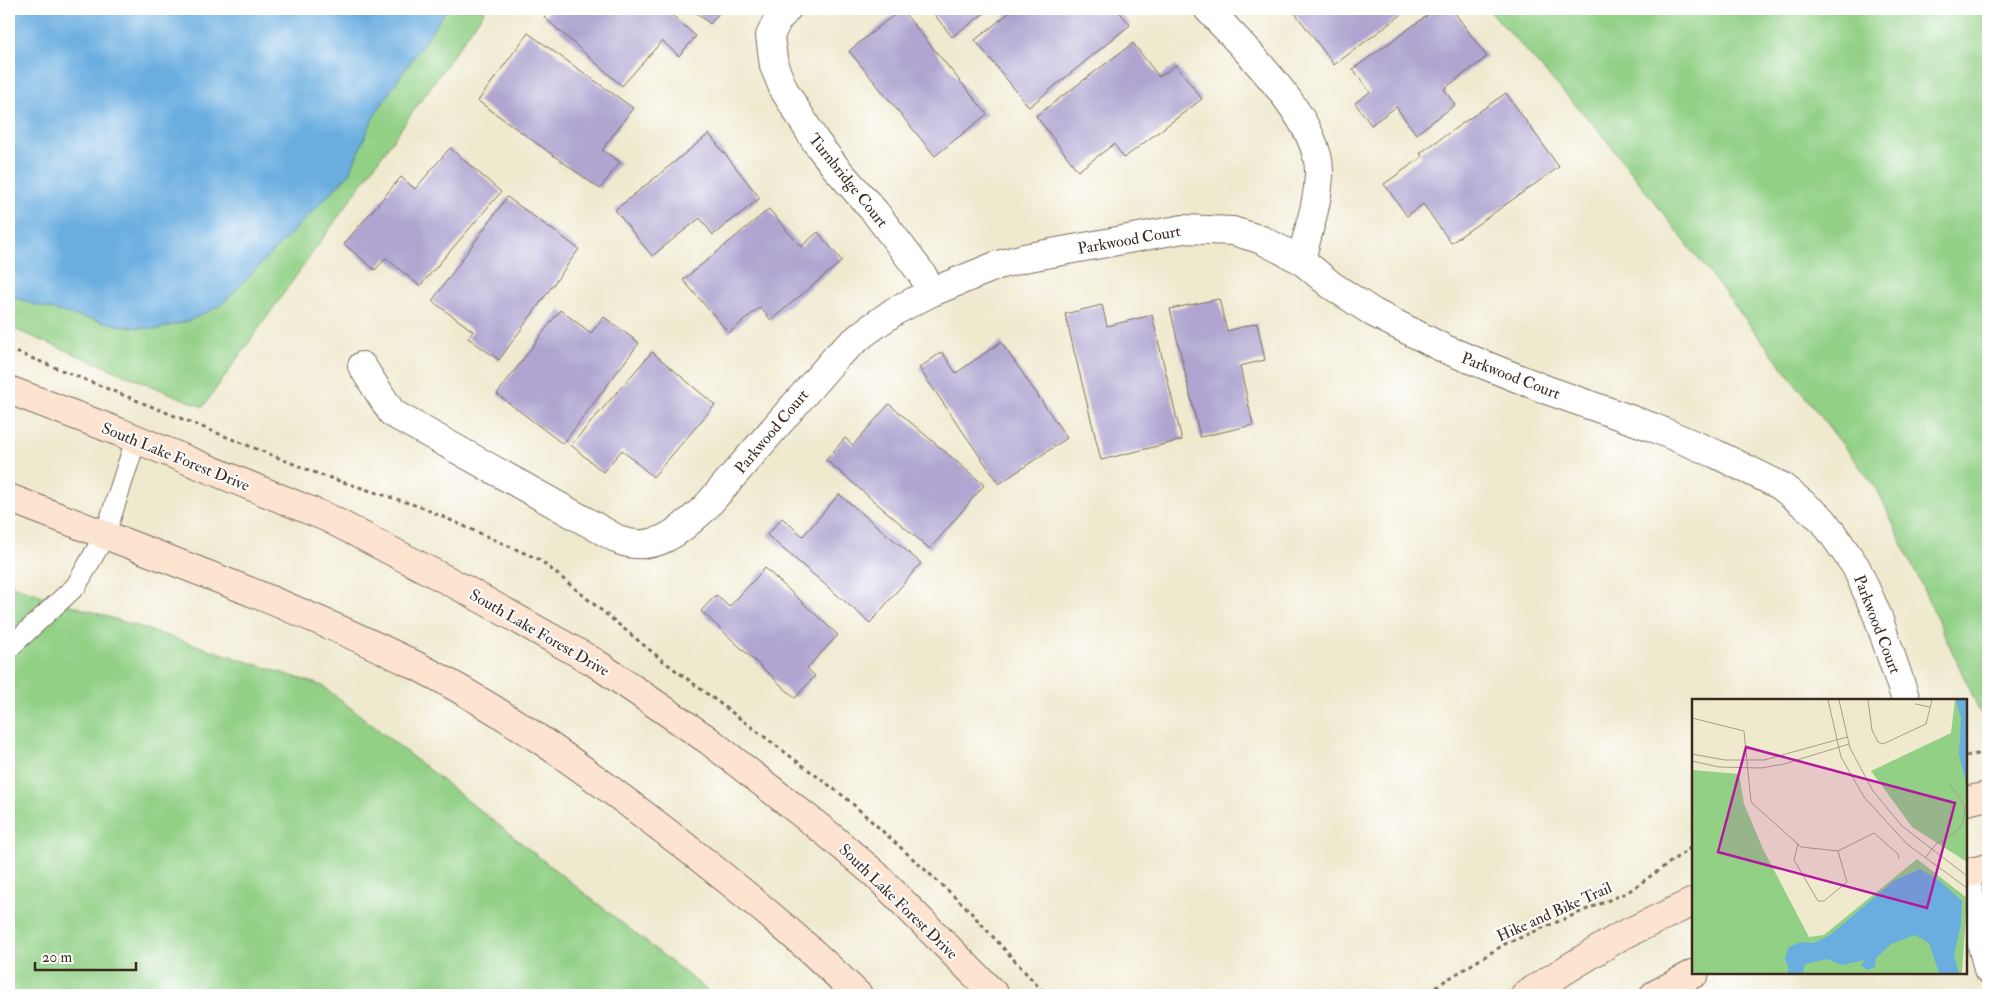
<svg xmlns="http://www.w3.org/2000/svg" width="1997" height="1004" font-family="'IM FELL Double Pica',serif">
  <rect width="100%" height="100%" fill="#fff"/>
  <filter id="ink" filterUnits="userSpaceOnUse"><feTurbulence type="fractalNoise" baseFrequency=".02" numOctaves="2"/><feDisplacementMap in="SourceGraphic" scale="10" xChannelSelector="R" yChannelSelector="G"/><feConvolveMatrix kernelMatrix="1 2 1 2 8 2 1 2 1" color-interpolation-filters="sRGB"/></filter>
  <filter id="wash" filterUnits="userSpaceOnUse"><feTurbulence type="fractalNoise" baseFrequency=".0096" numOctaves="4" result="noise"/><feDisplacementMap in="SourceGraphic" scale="20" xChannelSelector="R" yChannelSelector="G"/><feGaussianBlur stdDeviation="1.12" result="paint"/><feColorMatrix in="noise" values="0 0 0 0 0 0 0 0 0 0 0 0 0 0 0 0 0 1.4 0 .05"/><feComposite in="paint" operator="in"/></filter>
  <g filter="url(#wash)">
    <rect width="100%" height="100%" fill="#efe9ce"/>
    <g fill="#92d086" stroke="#667d52">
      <polygon points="9,9 486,9 203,407 9,327"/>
      <polygon points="1488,9 1988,9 1988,729 1877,489 1600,132"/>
      <polygon points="9,585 323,686 713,995 9,995"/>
    </g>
    <polygon fill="#6aaee0" stroke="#526c7f" points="9,9 447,9 397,81 373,118 349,174 221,305 189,321 157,329 128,327 77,316 35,305 9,295"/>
    <g id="blocks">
      <g fill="#afa5d0">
        <polygon points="551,9 665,9 696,36 679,56 662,41 622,86 544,17"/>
        <polygon points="692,9 722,9 710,24"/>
        <polygon points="901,9 987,114 935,156 849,51"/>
        <polygon points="930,9 990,9 952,37"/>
        <polygon points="1014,9 1117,9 1130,25 1029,107 975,40"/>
        <polygon points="1292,9 1409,9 1334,65"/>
        <polygon points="1436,9 1452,9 1487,57 1444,89 1455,105 1416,134 1396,107 1371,125 1355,103 1370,92 1353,69"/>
        <polygon points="528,33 633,108 602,150 620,162 600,189 478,101"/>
        <polygon points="1133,43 1159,77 1176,65 1202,99 1124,158 1114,144 1078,171 1036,116"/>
        <polygon points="1506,93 1559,167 1451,243 1423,204 1407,216 1384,184 1422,157 1420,153"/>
        <polygon points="709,134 760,198 713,235 700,218 652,256 615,210"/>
        <polygon points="450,148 501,192 420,286 386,258 375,270 344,244 401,177 415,189"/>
        <polygon points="507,197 579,249 499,360 468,338 473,331 432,301"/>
        <polygon points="769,209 801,247 818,232 842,261 771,320 760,307 729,333 683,280"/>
        <polygon points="1219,299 1227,331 1257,323 1265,360 1240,366 1253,425 1200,437 1170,309"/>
        <polygon points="1102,305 1107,326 1152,315 1182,440 1101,460 1065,314"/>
        <polygon points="560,310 591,333 604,317 639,343 563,444 497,394"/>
        <polygon points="1001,342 1067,438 999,484 919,368 942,352 956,373"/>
        <polygon points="652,352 715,405 653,477 622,450 603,472 571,445"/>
        <polygon points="889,404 984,485 930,549 826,460 845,438 853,445"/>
        <polygon points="839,494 921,563 870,623 767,535 782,518 803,536"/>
        <polygon points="765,568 838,635 807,668 815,676 795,698 701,611 716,595 729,607"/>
      </g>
    </g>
  </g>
  <g filter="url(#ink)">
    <use href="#blocks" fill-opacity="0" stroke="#7a6d5c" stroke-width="1"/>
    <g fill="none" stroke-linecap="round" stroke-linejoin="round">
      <defs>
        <polyline id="lane" points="9,648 76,586 105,535 136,439"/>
        <g id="street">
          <polyline points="787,9 777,21 770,36 774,66 784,90 816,142 836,168 875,212 922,274 932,292"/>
          <path d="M1208,9C1242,46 1319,119 1319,171C1319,201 1308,231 1301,260"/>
          <path d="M362,366L392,413L621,541C657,553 680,530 705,508L838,355L864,333L895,311L932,292L998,265L1024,258L1183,229L1233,231L1262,240L1301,260L1331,285L1374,313L1445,349L1547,390L1652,427L1716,454L1781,486L1823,520L1856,567L1878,617L1906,700"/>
          <polyline points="1966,882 1988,969"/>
        </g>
        <g id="secondary">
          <polyline points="9,390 119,432 328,518 466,590 594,662 708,740 829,835 875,874 995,995"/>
          <path d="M9,498C145,551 284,600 415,665C500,708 577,764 652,821C724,876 794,932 858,995"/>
          <polyline points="1966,801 1988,796"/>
          <polyline points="1966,873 1988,868"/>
          <polyline points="1525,995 1619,937 1693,902"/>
          <polyline points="1654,995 1695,973"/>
        </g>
      </defs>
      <use href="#lane" stroke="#7a6d5c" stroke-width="22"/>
      <use href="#street" stroke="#7a6d5c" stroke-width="30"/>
      <use href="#secondary" stroke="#7a6d5c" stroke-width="30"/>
      <g stroke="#7a6d5c" stroke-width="3" stroke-dasharray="4 4" stroke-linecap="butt">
        <polyline points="9,349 321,475 421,507 540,560 662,660 846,798 965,906 1046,995"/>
        <polyline points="1966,756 1988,752"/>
        <polyline points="1422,995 1505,944 1628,892 1693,846"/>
      </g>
      <use href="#lane" stroke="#fff" stroke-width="20"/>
      <use href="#street" stroke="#fff" stroke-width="28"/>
      <use href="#secondary" stroke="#fde4d1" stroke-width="28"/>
    </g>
  </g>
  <g text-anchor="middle" stroke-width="4" stroke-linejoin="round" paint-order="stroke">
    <g font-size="16" fill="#3b2a1e" stroke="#fff">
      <text transform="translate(849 180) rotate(51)" y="6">Turnbridge Court</text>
      <text transform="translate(1129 239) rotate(-10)" y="6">Parkwood Court</text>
      <text transform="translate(1511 375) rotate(21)" y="6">Parkwood Court</text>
      <text transform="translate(771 431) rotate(-50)" y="6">Parkwood Court</text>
      <text transform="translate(176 456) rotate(22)" y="6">South Lake Forest Drive</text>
      <text transform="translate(1878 624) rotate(69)" y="6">Parkwood Court</text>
      <text transform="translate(540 632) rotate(30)" y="6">South Lake Forest Drive</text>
      <text transform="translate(899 901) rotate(44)" y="6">South Lake Forest Drive</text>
      <text transform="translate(1554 911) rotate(-24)" y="6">Hike and Bike Trail</text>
    </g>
  </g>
  <g transform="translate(1692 699)">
    <rect width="275" height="275" fill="#efe9ce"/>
    <path d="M263,1H275V163L220,128L179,72L259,34ZM0,71L47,75L52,105L71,150L117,238L132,236L225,160L275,199L270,274H0Z" fill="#92d086"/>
    <path d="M264,1H275V88L267,56L269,19ZM228,170L248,182L270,202L269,225L262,256L267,274H247L237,244L223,236L199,245L184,259L183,268L175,271L169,266L173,261L150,266L135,260L113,265L111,274H95L97,271L93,259L97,248L109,243L122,244L138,236L203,181Z" fill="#6aaee0"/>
    <path fill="none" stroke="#a79d88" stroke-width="1" d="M136,1L149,58L172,98L215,145L275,189M147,1L158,49L181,92L210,127L275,177M176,1L180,31L186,43L191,45L234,25L240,1M223,5L238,8M0,19L52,32L59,103L109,148L146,152L182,134L206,155L207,160M0,55L33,61H72L155,38M0,62L27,68L69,69L92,65L157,45M106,145L102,161L126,202H132L155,183L146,152M233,159L244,145L264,133L271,123L273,107L257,84"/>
    <path fill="#b5179e" fill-opacity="0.15" stroke="#b5179e" stroke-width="2.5" d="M54,48L263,104L235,209L26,153Z"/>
    <rect width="275" height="275" fill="none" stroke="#3b2a1e" stroke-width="2.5"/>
  </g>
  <rect width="1997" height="1004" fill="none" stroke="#fff" stroke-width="30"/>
  <path d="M35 962v8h101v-8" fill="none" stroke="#3b2a1e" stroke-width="2.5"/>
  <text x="42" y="962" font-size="15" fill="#3b2a1e" stroke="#ffffff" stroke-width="4" paint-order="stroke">20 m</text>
</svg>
